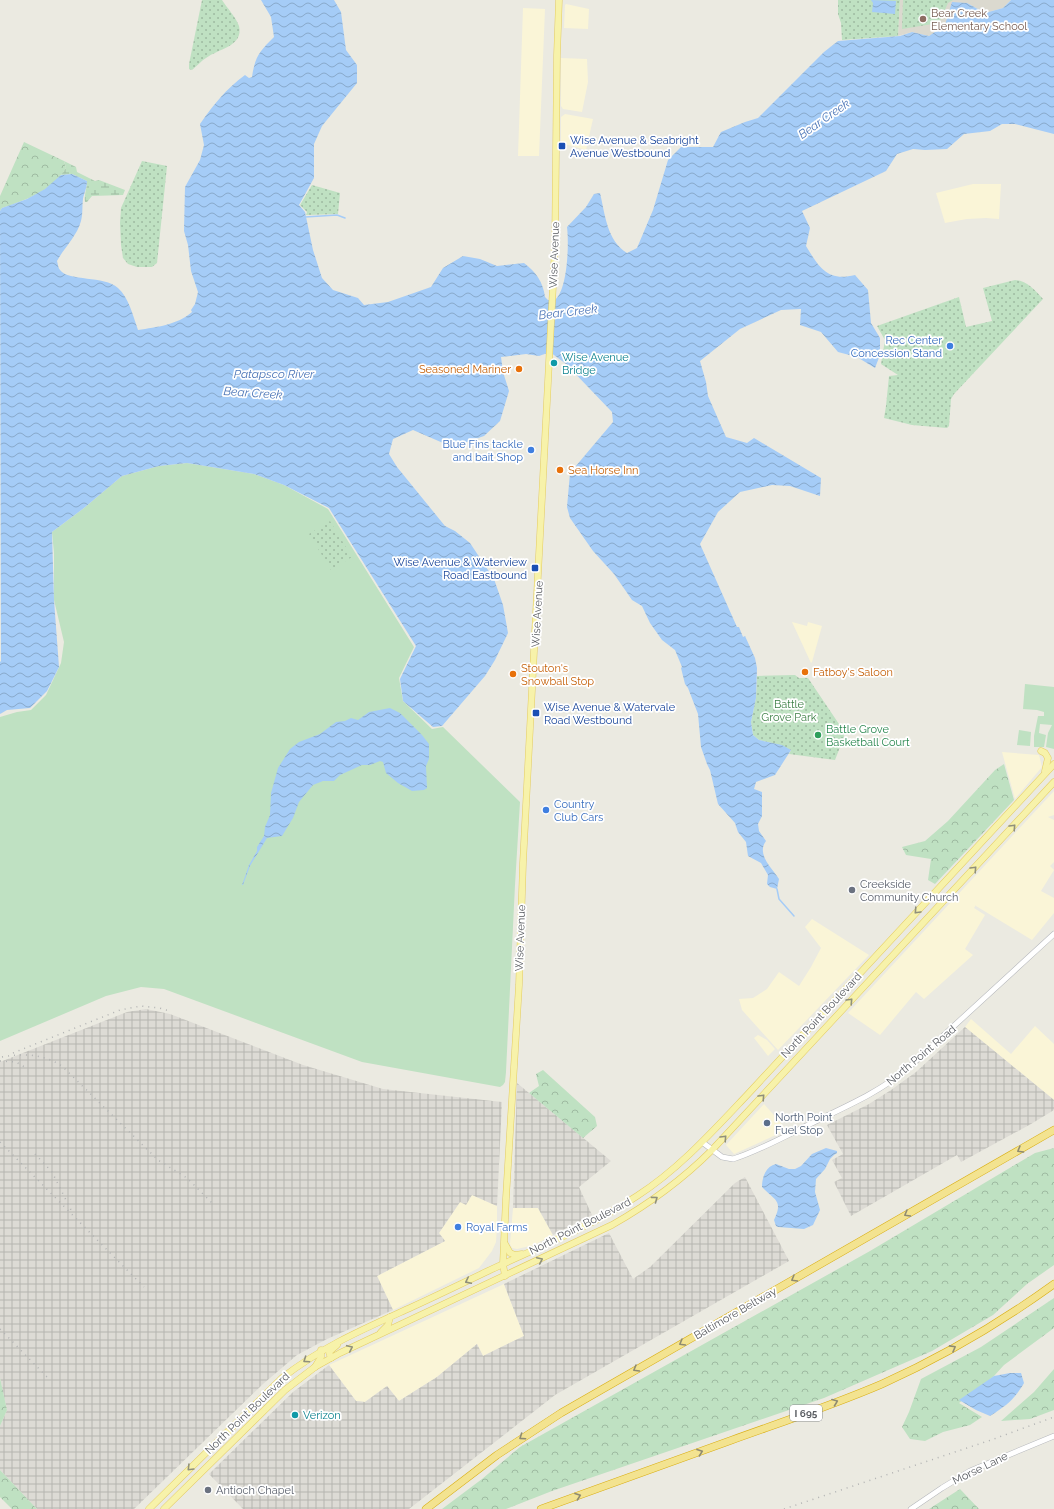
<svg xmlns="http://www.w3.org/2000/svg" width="1054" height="1509" font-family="Raleway,sans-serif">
  <defs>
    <pattern id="industrial-grid" width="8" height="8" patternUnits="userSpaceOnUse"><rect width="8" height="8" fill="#dddbd5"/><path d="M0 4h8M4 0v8" fill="none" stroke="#b6b5b0"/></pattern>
    <pattern id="forest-crowns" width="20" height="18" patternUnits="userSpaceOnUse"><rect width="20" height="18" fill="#bfe1c2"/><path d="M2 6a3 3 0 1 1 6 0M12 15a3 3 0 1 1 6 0" fill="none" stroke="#9ebaa1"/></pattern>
    <pattern id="wetland-marsh" width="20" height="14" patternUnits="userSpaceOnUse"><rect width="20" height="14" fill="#bfe1c2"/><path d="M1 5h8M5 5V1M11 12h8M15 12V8" fill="none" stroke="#9ebaa1"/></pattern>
    <pattern id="park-dots" width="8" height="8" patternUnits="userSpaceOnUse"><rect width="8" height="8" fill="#bfe1c2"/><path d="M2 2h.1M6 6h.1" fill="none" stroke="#9ebaa1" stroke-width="1.8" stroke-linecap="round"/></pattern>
    <pattern id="water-waves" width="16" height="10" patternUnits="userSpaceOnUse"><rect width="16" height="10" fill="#a5ccf7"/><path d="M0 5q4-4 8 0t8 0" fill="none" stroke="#89a9cb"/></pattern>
  </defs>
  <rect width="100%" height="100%" fill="#ebeae1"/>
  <g fill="#faf5d7">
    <polygon points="566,4 589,9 588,29 564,28 565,5"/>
    <polygon points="523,8 545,9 539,156 518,156"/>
    <polygon points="561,58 587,59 588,82 582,112 563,109 561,106"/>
    <polygon points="565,114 593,119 586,150 561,143 561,117"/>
    <polygon points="973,184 1001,184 999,219 986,218 967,219 945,223 936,193"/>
    <polygon points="792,622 807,626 808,622 822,626 812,662 811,663"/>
    <polygon points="1002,752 1039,755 1042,767 1015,799"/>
    <polygon points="1054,791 1054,815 1048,817 1054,820 1054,862 1050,866 1054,870 1041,891 1054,898 1054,913 1032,940 976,906 976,905 974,908 985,915 965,949 973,955 924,999 916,992 880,1035 848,1013"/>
    <polygon points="812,919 869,955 778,1050 742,1010 739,999 753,998 767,989 779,972 799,986 811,967 821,948 805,927"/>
    <polygon points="971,1019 1011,1054 1035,1026 1054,1044 1054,1100 965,1027"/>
    <polygon points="758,1035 767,1040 775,1049 768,1056 754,1038"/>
    <polygon points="764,1104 787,1130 734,1154 726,1145"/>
    <polygon points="472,1195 497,1206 497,1226 496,1242 492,1251 479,1268 393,1310 377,1276 445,1241 439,1233 460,1202"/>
    <polygon points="513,1208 538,1208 553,1235 534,1245 517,1249 512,1248 510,1244"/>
    <polygon points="504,1284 524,1336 483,1356 477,1344 437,1377 399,1401 387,1386 365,1402 356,1401 329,1365"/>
  </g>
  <g fill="url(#industrial-grid)">
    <polygon points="146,1009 170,1014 303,1065 383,1089 502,1102 497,1206 472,1195 466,1205 460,1202 439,1233 445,1241 377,1276 393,1310 327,1339 297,1355 263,1384 134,1509 37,1509 0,1470 0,1426 7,1410 0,1378 0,1062 127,1012"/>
    <polygon points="965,1027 1054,1100 1054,1110 1031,1124 961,1162 957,1155 851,1216 834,1182 842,1178 832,1160 843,1154 827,1125 869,1104 891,1090 916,1072"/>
    <polygon points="517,1083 611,1161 579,1187 592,1215 553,1235 538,1208 513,1208"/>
    <polygon points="745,1177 789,1261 555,1395 409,1509 243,1509 209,1474 293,1392 329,1365 356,1401 365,1402 387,1386 399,1401 437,1377 477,1344 483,1356 524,1336 504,1284 609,1233 633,1279 650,1267 735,1183"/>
  </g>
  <polygon fill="#dbd9cf" points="900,0 1011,0 1003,8 985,13 967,3 945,25 929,36 912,32 898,36"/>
  <g fill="#bfe1c2">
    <polygon points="187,463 254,474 284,485 328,509 414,647 399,678 403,701 432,729 443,727 520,802 515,885 506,1072 505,1082 503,1085 500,1087 362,1062 164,989 141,987 106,996 0,1041 0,717 17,712 31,710 46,695 61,663 64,642 54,600 54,553 52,532 84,508 122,476 159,466"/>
    <polygon points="1025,684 1054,687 1054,749 1046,747 1048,733 1052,725 1040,724 1039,733 1046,735 1044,747 1034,747 1034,736 1038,716 1044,716 1044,712 1037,710 1023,709"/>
    <polygon points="1019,730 1031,732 1030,746 1017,745"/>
  </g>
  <g fill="url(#forest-crowns)">
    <path d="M24,142L64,161L66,168C52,191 26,200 2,208L0,211V196Z"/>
    <polygon points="1004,764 1014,800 935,884 928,880 931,859 906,855 902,847 925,841 948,821 995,770"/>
    <polygon points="543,1070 595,1117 597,1126 583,1138 529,1093 539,1086 536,1074"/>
    <polygon points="1054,1148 1054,1265 1027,1284 993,1315 932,1351 824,1398 552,1491 506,1509 442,1509 482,1479 520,1447 870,1251 1035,1153"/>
    <polygon points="1054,1298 1054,1328 1004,1365 994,1376 959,1403 982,1417 970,1425 943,1432 925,1441 910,1439 902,1427 909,1412 921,1379 981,1347"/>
    <polygon points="1054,1369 1054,1410 1030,1419 1001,1421 1034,1392"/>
    <polygon points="0,1378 7,1410 0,1426"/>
    <polygon points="0,1470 37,1509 12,1509 0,1497"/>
    <polygon points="960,1489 979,1509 929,1509"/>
  </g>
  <path fill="url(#wetland-marsh)" d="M64,161L76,167L77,172L95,181L99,180L125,190L123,195L92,196L87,202H85C84,194 87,189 87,181L72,174L61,175L66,168Z"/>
  <g fill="url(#park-dots)">
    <path d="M202,0H222C227,8 236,17 239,26C244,46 218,49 206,58C201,61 197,66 192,70L189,69V64Z"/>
    <polygon points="838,0 900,0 898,36 842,40 841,23 838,14"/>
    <polygon points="903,0 953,0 948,3 939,23 902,29"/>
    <polygon points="142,161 167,166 157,263 152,267 137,267 128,264 123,258 121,245 120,223 121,208"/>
    <polygon points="312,185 340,193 338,214 306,215 307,212 300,205"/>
    <path d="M1015,280C1027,281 1035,290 1043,299L954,394L951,399L949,426L947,428L912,425L884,418L886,406L889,376L898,375L881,364L885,340L877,326L959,297L966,327L992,321L983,288Z"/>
    <polygon points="330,521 352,557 331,570 309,534"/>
    <polygon points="795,675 799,678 808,678 843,730 844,737 835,760 789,754 791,750 772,743 759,740 753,735 751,722 756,698 757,676"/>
  </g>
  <g fill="url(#water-waves)">
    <path d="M261,0H334L341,12L346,50L357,65V83L322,126L314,144V178L299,205L305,212L313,250L322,278L333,290L358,298L364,305L388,302L431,287L443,268L463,256L480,259L497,266L524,263C536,272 543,282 545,297L548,300H555C568,289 569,243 567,227L586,207L594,194L600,193C605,214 607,241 627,253L637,248L653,210L668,160L681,147H713L721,132L745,122L758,118L824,52L838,41L900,36L912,32L929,36L945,25L952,2L967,3L985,13L1003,8L1011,0H1054V134L1015,124H1002L990,131L964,134L947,149L925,150L913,149L897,154L886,171L802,211L810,228L806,246C819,267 827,282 855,275L868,290L871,323L880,338V355L875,368L857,357L838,352L821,332L800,325L801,309L781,310L740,329L700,361L706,382L708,396L726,437L747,443L754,438L821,478L820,496L790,486L772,485L740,492L718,512L700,544L737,627H739L743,637L745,636L755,658L757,668L756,698L751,722L753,735L759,740L782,745L791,750L775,775L756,782L754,789L762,792V816L758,824L759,831L766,841C756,854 772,868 779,879L777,889L770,887L767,884L768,875L761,863L748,856L746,842L738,832L735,823L718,804L710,770L707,764L701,747L698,714L688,688L685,684L681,668L682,667L675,650L662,640L650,623L642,606L632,600L614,574L593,551L570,518L567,507L570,473L613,422L612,412L566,364L550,352L539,356L526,354L501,357L503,372L509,391L500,421L484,436L461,444L450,446L413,430L393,439L389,454L397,467L445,526L455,531L470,543L494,579L503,605L508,633L495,660L485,676L442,726L433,727L403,701L400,679L416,646L329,508L284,485L254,474L187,463L159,466L122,476L84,508L52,532L54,600L59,667L47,691L30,708L7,710L0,714V662L1,661L0,211L2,208L27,199L45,189L61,175L72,174L87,181C87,188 84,193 83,199C82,206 83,214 81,221C77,236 64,248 57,261C58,264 58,268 60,270C69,282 104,275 118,288C129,298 133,316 138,330C157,327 177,325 192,312L191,310L195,304L198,292L191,271L188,245L184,231L185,187L200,160L204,145L200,124C214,104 225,90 245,75L249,78L252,77C255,56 260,51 274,37L271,17Z"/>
    <polygon points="871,0 896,1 895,14 872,12 873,3"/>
    <polygon points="390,708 400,713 422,735 429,744 429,759 426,766 427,788 424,790 412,791 398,783 386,773 383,762 380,761 370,765 362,765 340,775 334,781 323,781 313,785 299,802 293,818 282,836 267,838 250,866 243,885 242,885 249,865 257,851 257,847 264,836 265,827 270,815 271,793 278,768 290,749 299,742 320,734 336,722 345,721 351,718 358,720 369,712"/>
    <path d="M826,1148L837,1151V1153L834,1155L830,1159L825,1169L816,1179L815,1192L820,1210L813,1225L804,1229L778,1227L776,1226L774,1220C784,1200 774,1200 762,1187C762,1177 766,1166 776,1164L789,1169H795L801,1166L812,1154Z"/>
    <path d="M1010,1373H1021L1024,1383C1014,1400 1007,1405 990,1416L976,1410L959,1400L994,1376Z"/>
  </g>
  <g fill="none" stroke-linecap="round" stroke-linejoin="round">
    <g stroke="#a5ccf7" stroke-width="1.5">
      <polyline points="305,217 337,215 345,218"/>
      <polyline points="777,889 779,899 794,916"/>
    </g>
    <defs>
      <g id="minor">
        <path d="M702,1142L722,1157L733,1159C756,1152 786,1136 808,1125C842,1108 877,1094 907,1069L1054,934"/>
        <polyline points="911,1509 942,1488 970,1471 1054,1436"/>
      </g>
      <g id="major">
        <polyline points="1041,751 1045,753 1048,758 1045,771"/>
        <polyline points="505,1244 510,1253 515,1255 522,1254"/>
        <polyline points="505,1276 503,1264 506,1198 519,985 523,863 555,247 557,55 559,0"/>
        <polyline points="381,1332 388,1325 390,1317"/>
        <polyline points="331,1358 329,1352 337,1345"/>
        <polyline points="315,1367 321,1357 321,1350"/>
        <path d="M149,1509L282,1378C323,1346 366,1328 412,1307C438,1295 463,1283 488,1271C539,1247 590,1227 637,1196C679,1169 713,1131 748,1094L1054,764"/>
        <path d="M164,1509L285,1390L315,1367L340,1353L612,1225C649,1204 682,1180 712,1150L1054,782"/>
      </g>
      <g id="highway">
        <polyline points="426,1509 497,1455 561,1413 1054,1130"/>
        <path d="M541,1509C605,1486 668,1463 732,1440C782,1422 833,1405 882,1384C942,1357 1000,1323 1054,1284"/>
      </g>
    </defs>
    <use href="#minor" stroke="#b4b6bb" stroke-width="6"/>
    <use href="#major" stroke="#e4cc61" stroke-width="7"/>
    <use href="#highway" stroke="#d9ae13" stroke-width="8"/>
    <use href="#minor" stroke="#fff" stroke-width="5"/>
    <use href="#major" stroke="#f7f2aa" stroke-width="6"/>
    <use href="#highway" stroke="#f3e390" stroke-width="7"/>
    <g stroke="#b2b3b3" stroke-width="1.5" stroke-dasharray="1 5" stroke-linecap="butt">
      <polyline points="13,1053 120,1010 141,1006 159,1008 170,1011"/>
      <path d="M2,1057C24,1053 43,1054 62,1066L158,1160L187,1178L214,1205"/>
      <polyline points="0,1061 16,1062 28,1069"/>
      <polyline points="0,1142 144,1287"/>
      <polyline points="35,1154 52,1172 71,1210"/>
      <polyline points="0,1329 48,1378"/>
      <polyline points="784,1509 991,1440 1054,1417"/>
    </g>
  </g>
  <defs><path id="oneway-chevron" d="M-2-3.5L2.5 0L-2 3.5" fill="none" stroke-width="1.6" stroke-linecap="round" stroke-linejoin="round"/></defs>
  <g stroke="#90907b">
    <use href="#oneway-chevron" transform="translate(1013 827) rotate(-47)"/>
    <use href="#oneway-chevron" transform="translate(974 869) rotate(-47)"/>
    <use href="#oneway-chevron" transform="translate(917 911) rotate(133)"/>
    <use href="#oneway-chevron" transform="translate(850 1001) rotate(-47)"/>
    <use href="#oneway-chevron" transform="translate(762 1097) rotate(-47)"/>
    <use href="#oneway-chevron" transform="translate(724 1138) rotate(-47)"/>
    <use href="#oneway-chevron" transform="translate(655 1199) rotate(-36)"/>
    <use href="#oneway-chevron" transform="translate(540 1260) rotate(-25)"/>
    <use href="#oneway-chevron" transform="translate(468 1281) rotate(154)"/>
    <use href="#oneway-chevron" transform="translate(350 1348) rotate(-25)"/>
    <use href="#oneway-chevron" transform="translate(306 1360) rotate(146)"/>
    <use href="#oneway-chevron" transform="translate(190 1468) rotate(135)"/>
  </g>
  <g stroke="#8f8b71">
    <use href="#oneway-chevron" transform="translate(1020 1150) rotate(150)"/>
    <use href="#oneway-chevron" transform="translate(907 1214) rotate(150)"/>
    <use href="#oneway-chevron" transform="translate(794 1279) rotate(150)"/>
    <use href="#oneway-chevron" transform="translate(682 1343) rotate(150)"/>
    <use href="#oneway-chevron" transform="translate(953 1348) rotate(-29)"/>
    <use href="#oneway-chevron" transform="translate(636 1369) rotate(150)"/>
    <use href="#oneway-chevron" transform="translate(835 1402) rotate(-21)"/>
    <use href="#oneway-chevron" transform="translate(522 1437) rotate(146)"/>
    <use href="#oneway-chevron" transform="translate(700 1452) rotate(-20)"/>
    <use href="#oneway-chevron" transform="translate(578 1496) rotate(-20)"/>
  </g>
  <circle fill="#8d6e63" stroke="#fff" stroke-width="1.5" cx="923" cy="19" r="4"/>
  <g fill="#1a4fb4" stroke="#fff" stroke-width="1.5">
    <rect x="558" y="142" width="8" height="8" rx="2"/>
    <rect x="531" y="564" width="8" height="8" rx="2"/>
    <rect x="532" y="709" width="8" height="8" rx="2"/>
  </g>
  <g fill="#3f7fe0" stroke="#fff" stroke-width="1.5">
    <circle cx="950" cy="346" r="4"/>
    <circle cx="531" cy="450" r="4"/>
    <circle cx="546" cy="810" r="4"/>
    <circle cx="458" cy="1227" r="4"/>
  </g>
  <g fill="#0f9aa8" stroke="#fff" stroke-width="1.5">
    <circle cx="554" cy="363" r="4"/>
    <circle cx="295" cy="1415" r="4"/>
  </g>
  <g fill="#e8710a" stroke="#fff" stroke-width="1.5">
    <circle cx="519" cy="369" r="4"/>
    <circle cx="560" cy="470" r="4"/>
    <circle cx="805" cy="672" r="4"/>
    <circle cx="513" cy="674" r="4"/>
  </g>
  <circle fill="#2e9e5b" stroke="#fff" stroke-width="1.5" cx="818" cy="735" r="4"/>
  <g fill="#6b7280" stroke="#fff" stroke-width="1.5">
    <circle cx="852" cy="890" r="4"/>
    <circle cx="208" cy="1490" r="4"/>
  </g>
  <circle fill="#5c6f8a" stroke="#fff" stroke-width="1.5" cx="767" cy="1123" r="4"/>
  <g text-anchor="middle" stroke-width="3.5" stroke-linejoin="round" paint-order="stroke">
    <rect fill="#fff" stroke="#8b8d90" stroke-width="1" x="790" y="1405" width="32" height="16" rx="3"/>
    <g font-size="10" font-weight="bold" fill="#595c61">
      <text x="806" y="1417">I 695</text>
    </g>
    <g font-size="11" fill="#785e54" stroke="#fff" text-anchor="start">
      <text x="931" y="17">Bear Creek<tspan x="931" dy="13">Elementary School</tspan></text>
    </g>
    <g font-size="11" fill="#164399" stroke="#fff" text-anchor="start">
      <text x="570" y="144">Wise Avenue &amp; Seabright<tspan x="570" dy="13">Avenue Westbound</tspan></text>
      <text x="527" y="566" text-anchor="end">Wise Avenue &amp; Waterview<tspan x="527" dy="13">Road Eastbound</tspan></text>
      <text x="544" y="711">Wise Avenue &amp; Watervale<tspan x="544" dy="13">Road Westbound</tspan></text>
    </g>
    <g font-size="11" fill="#595c61" stroke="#fff">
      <text transform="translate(554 255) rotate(-88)" y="4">Wise Avenue</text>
      <text transform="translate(537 614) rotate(-87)" y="4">Wise Avenue</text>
      <text transform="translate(520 938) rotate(-88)" y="4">Wise Avenue</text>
      <text transform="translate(821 1015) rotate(-47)" y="4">North Point Boulevard</text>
      <text transform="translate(921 1055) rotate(-40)" y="4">North Point Road</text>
      <text transform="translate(580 1226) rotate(-27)" y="4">North Point Boulevard</text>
      <text transform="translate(735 1313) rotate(-30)" y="4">Baltimore Beltway</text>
      <text transform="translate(247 1413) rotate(-44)" y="4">North Point Boulevard</text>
      <text transform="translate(980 1468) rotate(-26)" y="4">Morse Lane</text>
    </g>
    <g font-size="11" fill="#366cbe" stroke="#fff" text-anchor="end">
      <text x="942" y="344">Rec Center<tspan x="942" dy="13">Concession Stand</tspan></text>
      <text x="523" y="448">Blue Fins tackle<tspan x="523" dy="13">and bait Shop</tspan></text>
      <text x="554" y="808" text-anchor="start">Country<tspan x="554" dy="13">Club Cars</tspan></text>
      <text x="466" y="1231" text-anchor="start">Royal Farms</text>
    </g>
    <g font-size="11" fill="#0d838f" stroke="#fff" text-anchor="start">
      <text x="562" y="361">Wise Avenue<tspan x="562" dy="13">Bridge</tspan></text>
      <text x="303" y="1419">Verizon</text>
    </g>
    <g font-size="11" fill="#c56008" stroke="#fff" text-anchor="start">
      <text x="511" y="373" text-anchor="end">Seasoned Mariner</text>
      <text x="568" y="474">Sea Horse Inn</text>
      <text x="521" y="672">Stouton's<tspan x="521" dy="13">Snowball Stop</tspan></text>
      <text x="813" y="676">Fatboy's Saloon</text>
    </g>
    <g font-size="11" fill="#3b7e44" stroke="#fff">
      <text x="789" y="708">Battle<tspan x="789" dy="13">Grove Park</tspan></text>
    </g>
    <g font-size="11" fill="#27864d" stroke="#fff" text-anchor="start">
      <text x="826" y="733">Battle Grove<tspan x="826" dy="13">Basketball Court</tspan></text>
    </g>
    <g font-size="11" fill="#5b616d" stroke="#fff" text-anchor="start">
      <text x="860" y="888">Creekside<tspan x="860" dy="13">Community Church</tspan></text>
      <text x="216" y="1494">Antioch Chapel</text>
    </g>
    <g font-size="11" fill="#4e5e75" stroke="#fff" text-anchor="start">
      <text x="775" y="1121">North Point<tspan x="775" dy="13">Fuel Stop</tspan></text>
    </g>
    <g font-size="12" font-style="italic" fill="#4b75b7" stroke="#fff">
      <text transform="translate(824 119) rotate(-35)" y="4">Bear Creek</text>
      <text transform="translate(568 312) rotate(-7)" y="4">Bear Creek</text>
      <text x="274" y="378">Patapsco River</text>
      <text transform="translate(253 393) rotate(4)" y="4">Bear Creek</text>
    </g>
  </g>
</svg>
